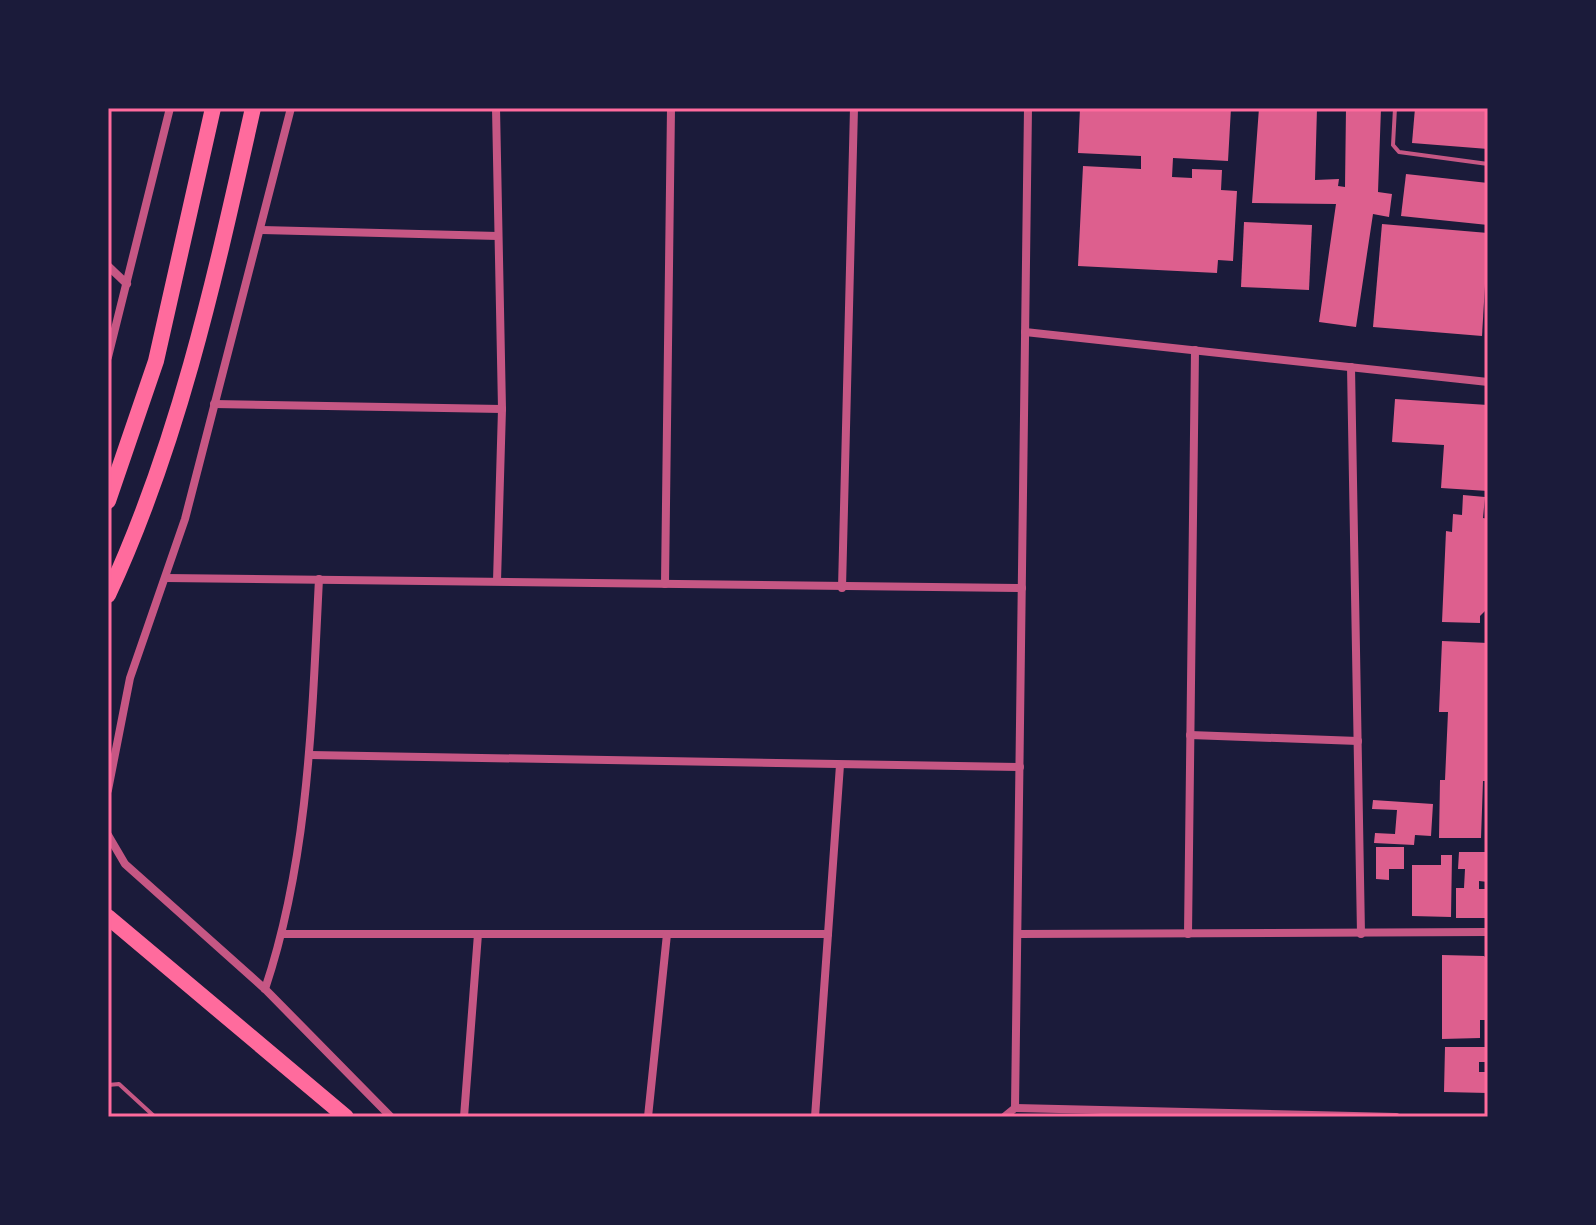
<svg xmlns="http://www.w3.org/2000/svg" width="1596" height="1225" font-family="Rubik,sans-serif">
  <rect width="100%" height="100%" fill="#1b1b3a"/>
  <g fill="#dd5f8e">
    <polygon points="1080,108 1231,108 1228,161 1173,158 1172,177 1192,178 1192,169 1222,170 1221,190 1237,191 1233,261 1218,260 1217,273 1078,266 1083,166 1141,169 1141,156 1078,153"/>
    <polygon points="1259,108 1317,108 1315,180 1339,179 1338,186 1345,187 1346,108 1381,108 1378,192 1392,194 1389,217 1373,214 1356,327 1319,322 1336,204 1252,203"/>
    <polygon points="1415,108 1488,108 1488,149 1412,143"/>
    <polygon points="1406,174 1488,183 1488,225 1401,216"/>
    <polygon points="1244,222 1312,225 1309,290 1241,287"/>
    <polygon points="1382,224 1488,233 1482,336 1373,327"/>
    <polygon points="1395,399 1488,405 1488,491 1441,488 1444,445 1392,442"/>
    <polygon points="1463,495 1485,497 1483,518 1488,519 1488,608 1480,616 1480,623 1442,622 1446,531 1452,532 1453,514 1462,515"/>
    <polygon points="1442,641 1488,643 1488,781 1483,781 1481,838 1439,838 1440,780 1445,780 1448,712 1439,712"/>
    <polygon points="1373,800 1433,804 1431,836 1415,835 1414,845 1374,843 1375,833 1395,834 1397,810 1372,809"/>
    <polygon points="1376,847 1404,847 1404,869 1389,869 1389,880 1376,879"/>
    <polygon points="1459,852 1488,852 1488,882 1479,881 1479,889 1488,889 1488,918 1456,918 1456,888 1464,888 1465,869 1458,869"/>
    <polygon points="1441,855 1452,855 1451,917 1412,916 1412,865 1441,865"/>
    <polygon points="1442,955 1484,956 1488,960 1488,1020 1480,1020 1480,1038 1442,1039"/>
    <polygon points="1445,1047 1488,1047 1488,1062 1479,1062 1479,1072 1488,1072 1488,1093 1444,1092"/>
  </g>
  <g fill="none" stroke-linecap="round" stroke-linejoin="round">
    <g stroke="#c65784" stroke-width="4">
      <polyline points="1395,108 1393,145 1399,152 1488,164"/>
      <polyline points="108,1085 119,1084 155,1117"/>
    </g>
    <g stroke="#c65784" stroke-width="8">
      <polyline points="496,108 502,409 497,581"/>
      <polyline points="262,230 498,236"/>
      <polyline points="108,266 127,284"/>
      <polyline points="1025,332 1488,382"/>
      <polyline points="108,357 170,108"/>
      <polyline points="1351,367 1361,934"/>
      <polyline points="214,404 502,409"/>
      <polyline points="166,578 1022,588"/>
      <polyline points="665,584 671,108"/>
      <polyline points="842,588 854,108"/>
      <polyline points="1190,735 1358,741"/>
      <polyline points="310,755 1020,767"/>
      <polyline points="108,790 130,678 185,519 291,108"/>
      <polyline points="108,835 125,864 265,989 391,1117"/>
      <polyline points="283,934 828,934"/>
      <polyline points="1018,934 1488,932"/>
      <polyline points="1188,934 1195,350"/>
      <path d="M265,989C309,858 312,716 319,579"/>
      <polyline points="1015,1108 1028,108"/>
      <polyline points="1015,1108 1396,1117"/>
      <polyline points="464,1117 478,934"/>
      <polyline points="648,1117 667,934"/>
      <polyline points="815,1117 840,765"/>
      <polyline points="1004,1117 1015,1108"/>
    </g>
    <g stroke="#ff6b9d" stroke-width="16">
      <polyline points="108,501 156,361 213,108"/>
      <path d="M108,595C180,440 216,273 253,108"/>
      <polyline points="108,917 346,1117"/>
    </g>
  </g>
  <rect width="1596" height="1225" fill="none" stroke="#1b1b3a" stroke-width="220"/>
  <rect x="110" y="110" width="1376" height="1005" fill="none" stroke="#ff6b9d" stroke-width="3"/>
</svg>
